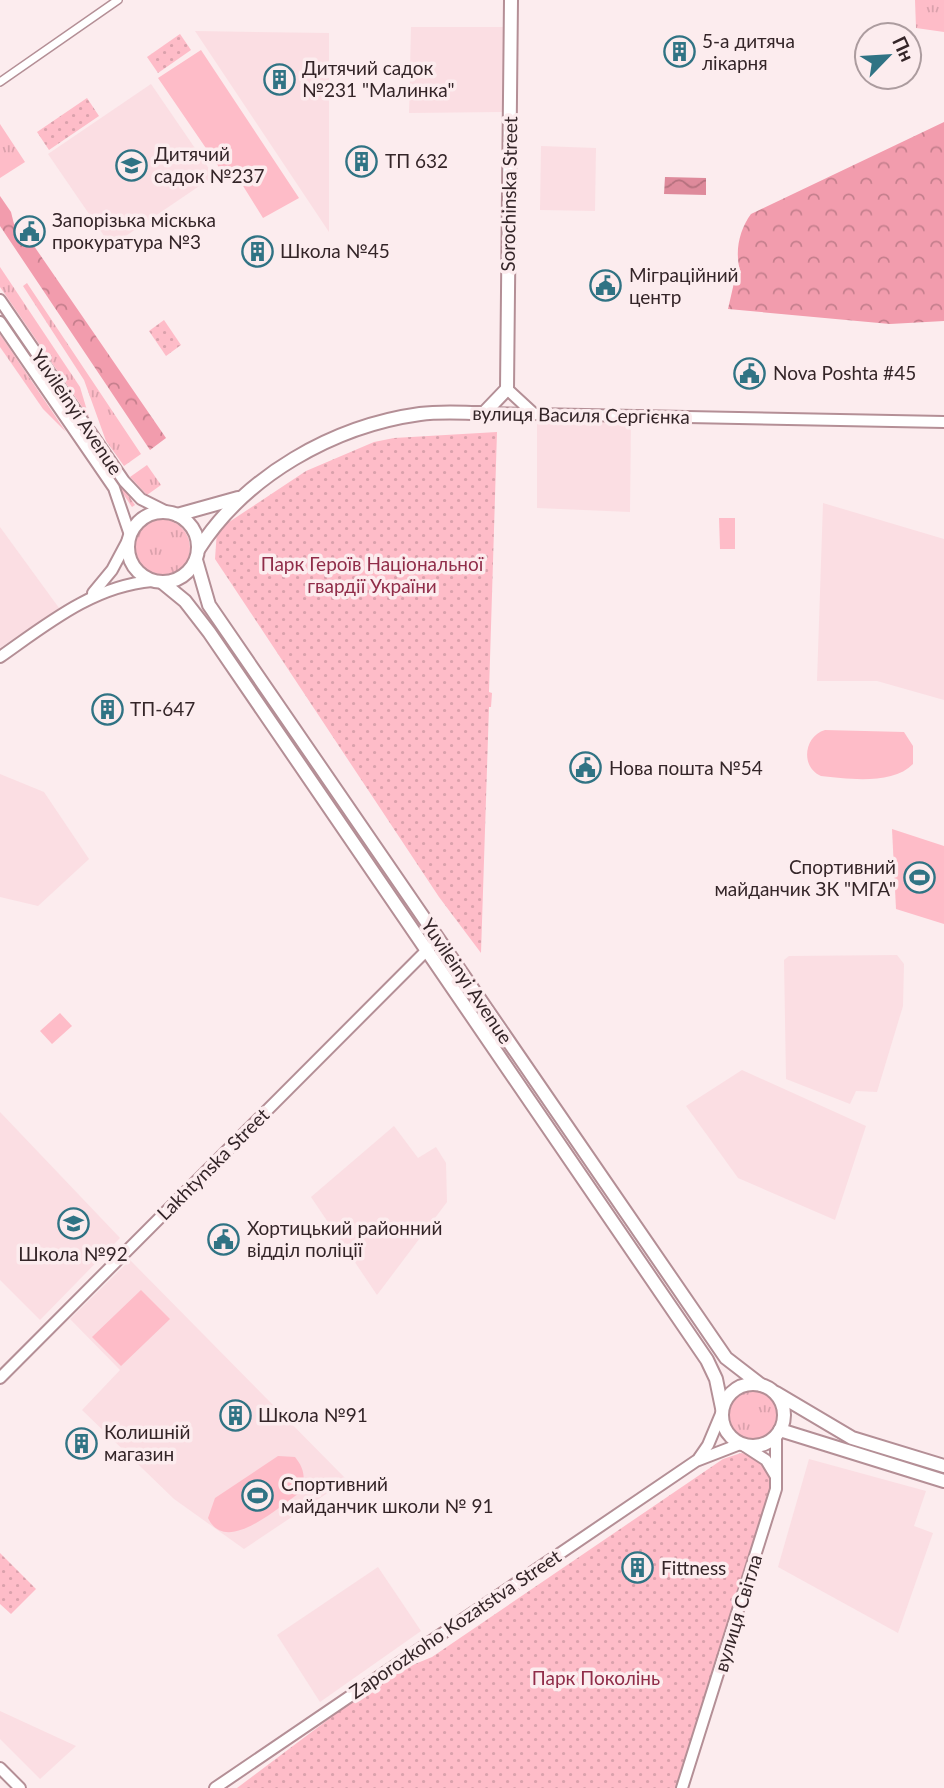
<svg xmlns="http://www.w3.org/2000/svg" width="944" height="1788" font-family="Lato,sans-serif">
  <defs>
    <pattern id="grass-tufts" width="24" height="20" patternUnits="userSpaceOnUse" patternTransform="scale(1.75)"><rect width="24" height="20" fill="#febcc8"/><path d="M3 7l-1-3M5 7V3M7 7l1-3M15 17l-1-3M17 17v-4M19 17l1-3" fill="none" stroke="#daa1ac"/></pattern>
    <pattern id="forest-crowns" width="20" height="18" patternUnits="userSpaceOnUse" patternTransform="scale(1.75)"><rect width="20" height="18" fill="#f29cad"/><path d="M2 6a3 3 0 1 1 6 0M12 15a3 3 0 1 1 6 0" fill="none" stroke="#c57f8d"/></pattern>
    <pattern id="park-dots" width="8" height="8" patternUnits="userSpaceOnUse" patternTransform="scale(1.75)"><rect width="8" height="8" fill="#febcc8"/><path d="M2 2h.1M6 6h.1" fill="none" stroke="#daa1ac" stroke-width="1.8" stroke-linecap="round"/></pattern>
    <pattern id="water-waves" width="16" height="10" patternUnits="userSpaceOnUse" patternTransform="scale(1.75)"><rect width="16" height="10" fill="#de8a9b"/><path d="M0 5q4-4 8 0t8 0" fill="none" stroke="#b5717e"/></pattern>
  </defs>
  <rect width="100%" height="100%" fill="#fcecee"/>
  <g fill="#fbdee3">
    <polygon points="411,27 503,27 502,112 409,113"/>
    <polygon points="195,31 329,33 329,232"/>
    <polygon points="151,84 214,176 111,246 48,154"/>
    <polygon points="541,146 596,148 595,211 540,210"/>
    <polygon points="537,420 631,421 630,512 537,508"/>
    <polygon points="823,503 944,539 944,700 877,681 817,681"/>
    <polygon points="0,527 59,608 0,648"/>
    <polygon points="0,774 44,792 89,859 38,906 0,897"/>
    <polygon points="897,955 904,964 903,1006 877,1092 856,1091 850,1104 786,1079 784,960 789,956"/>
    <polygon points="742,1070 866,1126 835,1220 738,1178 686,1106"/>
    <polygon points="0,1112 120,1238 40,1320 0,1280"/>
    <polygon points="394,1126 418,1158 436,1147 446,1163 447,1202 377,1295 311,1197"/>
    <polygon points="130,1260 347,1480 244,1549 174,1499 82,1410 120,1370 70,1319"/>
    <polygon points="809,1459 926,1491 914,1526 933,1533 898,1633 778,1567"/>
    <polygon points="378,1567 421,1631 320,1702 277,1635"/>
    <polygon points="0,1711 76,1746 40,1779 0,1739"/>
  </g>
  <g fill="url(#grass-tufts)">
    <polygon points="915,0 944,0 944,32 916,28"/>
    <polygon points="0,124 25,162 0,178"/>
    <polygon points="0,267 80,387 89,417 0,287"/>
    <polygon points="27,283 141,454 124,466 106,441 84,380 23,286"/>
    <polygon points="0,306 135,505 132,507 0,312"/>
    <polygon points="0,334 66,432 43,409 0,347"/>
    <polygon points="147,465 161,485 147,495 130,477"/>
    <circle cx="161" cy="548" r="29"/>
    <polygon points="205,609 421,923 418,927 202,610"/>
    <circle cx="753" cy="1416" r="28"/>
  </g>
  <g fill="url(#forest-crowns)">
    <path d="M944,122V321L890,324L728,309L736,274L741,273C734,254 739,230 751,214Z"/>
    <polygon points="0,196 11,212 14,224 23,230 166,438 150,450 0,226"/>
  </g>
  <g fill="url(#park-dots)">
    <polygon points="180,34 191,50 158,73 147,57"/>
    <polygon points="87,98 99,116 49,150 37,132"/>
    <polygon points="164,320 181,345 166,356 149,331"/>
    <polygon points="497,432 489,692 492,693 491,707 489,707 481,953 439,897 215,559 217,530 306,471 374,442 394,438"/>
    <path d="M741,1453C761,1456 766,1465 772,1483L676,1788H237L386,1676L432,1657L723,1459Z"/>
    <polygon points="0,1553 36,1589 11,1614 0,1604"/>
  </g>
  <g fill="#febcc8">
    <polygon points="201,50 299,198 263,218 235,173 225,176 158,78"/>
    <polygon points="719,518 735,518 735,549 720,549"/>
    <path d="M825,730L904,732L913,746V764C893,785 848,779 821,776C800,767 804,736 825,730Z"/>
    <polygon points="892,829 944,846 944,924 896,909"/>
    <polygon points="60,1013 72,1026 52,1044 40,1031"/>
    <polygon points="141,1290 170,1319 121,1366 92,1337"/>
    <path d="M278,1456L295,1457C304,1468 306,1478 301,1492C278,1507 226,1556 208,1518L215,1498Z"/>
  </g>
  <polygon fill="url(#water-waves)" points="665,177 706,178 706,195 664,194"/>
  <g fill="none" stroke-linecap="round" stroke-linejoin="round">
    <defs>
      <polyline id="street" points="0,82 118,0"/>
      <g id="secondary">
        <polyline points="0,300 124,481 141,499 167,512"/>
        <polyline points="0,322 114,488 130,535"/>
        <polyline points="507,389 533,413"/>
        <polyline points="484,413 944,422"/>
        <polyline points="93,593 112,570 128,540"/>
        <path d="M0,657C47,624 93,586 152,581"/>
        <polyline points="0,1378 438,939"/>
        <polyline points="743,1445 766,1460 775,1475"/>
        <polyline points="699,1458 708,1445 721,1414"/>
        <polyline points="0,1768 20,1788"/>
        <polyline points="215,1788 696,1461 740,1444"/>
        <polyline points="682,1788 776,1489 776,1436"/>
      </g>
      <g id="primary">
        <circle cx="163" cy="547" r="35"/>
        <polyline points="177,515 238,498"/>
        <path d="M198,550C245,476 333,426 420,414C441,411 463,413 484,413L507,389L511,0"/>
        <polyline points="196,560 209,605 726,1358 761,1385"/>
        <polyline points="163,583 185,601 209,632 707,1360 716,1379 722,1408"/>
        <circle cx="753" cy="1415" r="31"/>
        <polyline points="776,1393 852,1438 944,1466"/>
        <polyline points="780,1430 944,1481"/>
      </g>
    </defs>
    <use href="#street" stroke="#b48f96" stroke-width="10"/>
    <use href="#secondary" stroke="#b48f96" stroke-width="14"/>
    <use href="#primary" stroke="#b48f96" stroke-width="16"/>
    <use href="#street" stroke="#fff" stroke-width="7"/>
    <use href="#secondary" stroke="#fff" stroke-width="10"/>
    <use href="#primary" stroke="#fff" stroke-width="12"/>
  </g>
  <defs>
    <symbol id="building-ring" viewBox="-11 -11 22 22"><circle r="9.5" fill="#fcecee" stroke="#307384" stroke-width="1.5"/><path d="M-4-6H4V6H1V3H-1V6H-4ZM-2.5-4.3h1.7v1.8h-1.7ZM.8-4.3h1.7v1.8H.8ZM-2.5-1h1.7V.8h-1.7ZM.8-1h1.7V.8H.8Z" fill="#307384"/></symbol>
    <symbol id="school-ring" viewBox="-11 -11 22 22"><circle r="9.5" fill="#fcecee" stroke="#307384" stroke-width="1.5"/><path d="M0-5L7-2L0 1L-7-2ZM-4 1L0 2.5L4 1V4Q0 6-4 4Z" fill="#307384"/></symbol>
    <symbol id="civic-ring" viewBox="-11 -11 22 22"><circle r="9.5" fill="#fcecee" stroke="#307384" stroke-width="1.5"/><path d="M-.6-6.5H3V-4.5H.6V-3L4-1V1h2V6H-6V1h2V-1L-.6-3ZM-1.2 2.5V6h2.4V2.5Z" fill="#307384"/></symbol>
    <symbol id="stadium-ring" viewBox="-11 -11 22 22"><circle r="9.5" fill="#fcecee" stroke="#307384" stroke-width="1.5"/><path d="M0-5a6.5 5 0 1 0 0 10a6.5 5 0 1 0 0-10ZM-3.5-1.8h7v3.6h-7Z" fill="#307384"/></symbol>
  </defs>
  <g fill-rule="evenodd">
    <use href="#building-ring" x="662" y="34" width="35" height="35"/>
    <use href="#building-ring" x="262" y="62" width="35" height="35"/>
    <use href="#building-ring" x="344" y="144" width="35" height="35"/>
    <use href="#school-ring" x="114" y="148" width="35" height="35"/>
    <use href="#civic-ring" x="12" y="214" width="35" height="35"/>
    <use href="#building-ring" x="240" y="234" width="35" height="35"/>
    <use href="#civic-ring" x="588" y="268" width="35" height="35"/>
    <use href="#civic-ring" x="732" y="356" width="35" height="35"/>
    <use href="#building-ring" x="90" y="692" width="35" height="35"/>
    <use href="#civic-ring" x="568" y="750" width="35" height="35"/>
    <use href="#stadium-ring" x="902" y="860" width="35" height="35"/>
    <use href="#school-ring" x="56" y="1206" width="35" height="35"/>
    <use href="#civic-ring" x="206" y="1222" width="35" height="35"/>
    <use href="#building-ring" x="218" y="1398" width="35" height="35"/>
    <use href="#building-ring" x="64" y="1426" width="35" height="35"/>
    <use href="#stadium-ring" x="240" y="1478" width="35" height="35"/>
    <use href="#building-ring" x="620" y="1550" width="35" height="35"/>
  </g>
  <g text-anchor="middle" stroke-width="7" stroke-linejoin="round" paint-order="stroke">
    <g font-size="19" fill="#342528" stroke="#fcecee" text-anchor="start">
      <text x="702" y="48">5-а дитяча<tspan x="702" dy="22">лікарня</tspan></text>
      <text x="302" y="75">Дитячий садок<tspan x="302" dy="22">№231 "Малинка"</tspan></text>
      <text x="154" y="161">Дитячий<tspan x="154" dy="22">садок №237</tspan></text>
      <text x="385" y="168">ТП 632</text>
      <text x="52" y="227">Запорізька міскька<tspan x="52" dy="22">прокуратура №3</tspan></text>
      <text x="280" y="258">Школа №45</text>
      <text x="629" y="282">Міграційний<tspan x="629" dy="22">центр</tspan></text>
      <text x="773" y="380">Nova Poshta #45</text>
      <text x="130" y="716">ТП-647</text>
      <text x="609" y="775">Нова пошта №54</text>
      <text x="896" y="874" text-anchor="end">Спортивний<tspan x="896" dy="22">майданчик ЗК "МГА"</tspan></text>
      <text x="247" y="1235">Хортицький районний<tspan x="247" dy="22">відділ поліції</tspan></text>
      <text x="73" y="1261" text-anchor="middle">Школа №92</text>
      <text x="258" y="1422">Школа №91</text>
      <text x="104" y="1439">Колишній<tspan x="104" dy="22">магазин</tspan></text>
      <text x="281" y="1491">Спортивний<tspan x="281" dy="22">майданчик школи № 91</tspan></text>
      <text x="661" y="1575">Fittness</text>
    </g>
    <g font-size="19" fill="#342528" stroke="#fcecee">
      <text transform="translate(509 194) rotate(-89)" y="7">Sorochinska Street</text>
      <text transform="translate(77 412) rotate(56)" y="7">Yuvileinyi Avenue</text>
      <text transform="translate(581 415) rotate(1)" y="7">вулиця Василя Сергієнка</text>
      <text transform="translate(467 981) rotate(56)" y="7">Yuvileinyi Avenue</text>
      <text transform="translate(213 1164) rotate(-45)" y="7">Lakhtynska Street</text>
      <text transform="translate(738 1613) rotate(-73)" y="7">вулиця Світла</text>
      <text transform="translate(455 1624) rotate(-34)" y="7">Zaporozkoho Kozatstva Street</text>
    </g>
    <g font-size="19" fill="#902d49" stroke="#fcecee">
      <text x="372" y="571">Парк Героїв Національної<tspan x="372" dy="22">гвардії України</tspan></text>
      <text x="596" y="1685">Парк Поколінь</text>
    </g>
  </g>
  <g transform="translate(888 56) rotate(65)"><circle r="33" fill="#fcecee" stroke="#ac9c9f" stroke-width="2"/>
  <path d="M0-5L12 26L0 18L-12 26Z" fill="#307384"/>
  <text y="-10" font-size="19" font-weight="bold" text-anchor="middle" fill="#342528">Пн</text>
  </g>
</svg>
